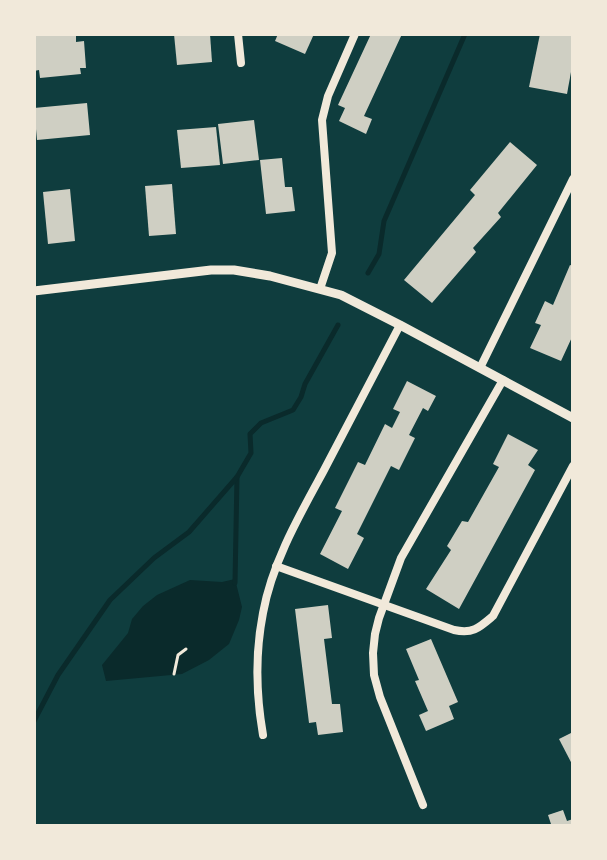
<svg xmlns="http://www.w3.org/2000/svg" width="607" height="860" font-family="Manrope,sans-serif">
  <rect width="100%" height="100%" fill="#0f3d3e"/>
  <polygon fill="#0a2a2b" points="235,579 242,607 239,620 229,644 209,660 182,674 106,681 102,665 128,633 132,619 143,606 157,595 190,580 222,582"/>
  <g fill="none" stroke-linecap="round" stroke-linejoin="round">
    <g stroke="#0a2a2b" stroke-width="5">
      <polyline points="368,273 379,254 384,221 465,34"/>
      <polyline points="235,583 237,477"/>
      <polyline points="34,721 58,675 110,600 154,558 189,532 237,477 251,453 250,434 261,423 293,410 301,397 305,384 338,325"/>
    </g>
  </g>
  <g fill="#cfcfc3">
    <polygon points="34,34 76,34 76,42 84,41 86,68 80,68 81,74 40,78 39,70 34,71"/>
    <polygon points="174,34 210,34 212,62 177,65"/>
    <polygon points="278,34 314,34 305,54 275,41"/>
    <polygon points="371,34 402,34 364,116 372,119 366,134 339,121 345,108 338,105"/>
    <polygon points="540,34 573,34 573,61 567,94 529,87"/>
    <polygon points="87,103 90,135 37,140 34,108"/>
    <polygon points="254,120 259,160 223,164 218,124"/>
    <polygon points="216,127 220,165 181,168 177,130"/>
    <polygon points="510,142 537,165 498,213 501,217 473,248 476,252 432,303 404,280 475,195 470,190"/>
    <polygon points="282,158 285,187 292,187 295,211 266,214 260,160"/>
    <polygon points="172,184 176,234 149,236 145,186"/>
    <polygon points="70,189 75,241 48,244 43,192"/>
    <polygon points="570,265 573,266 573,335 561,361 530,348 541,325 535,323 545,301 553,305"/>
    <polygon points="407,381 436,396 428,411 423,408 409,435 415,438 399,470 391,466 357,534 364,538 348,569 320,554 342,511 335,508 358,462 365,465 385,424 392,428 400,412 393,409"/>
    <polygon points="508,434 538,450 528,465 535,470 459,609 426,589 451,550 447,546 462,521 468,522 499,467 493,464"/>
    <polygon points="328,605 332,638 324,639 332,704 340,704 343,732 318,735 316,722 309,723 295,609"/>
    <polygon points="431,639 458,702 449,706 454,719 426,731 419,715 428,711 415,681 419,680 406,649"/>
    <polygon points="573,732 573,766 559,739"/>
    <polygon points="563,810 567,821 573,819 573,826 546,826 551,824 548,815"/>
  </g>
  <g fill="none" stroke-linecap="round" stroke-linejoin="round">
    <polyline stroke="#f1e9da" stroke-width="3" points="174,674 178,655 186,649"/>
    <g stroke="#f1e9da" stroke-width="8">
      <polyline points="238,34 241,63"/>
      <polyline points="320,289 332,253 322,120 328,96 355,34"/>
      <polyline points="480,368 573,179"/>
      <path d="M276,566L454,630C473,634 479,628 493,616L573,466"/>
      <path d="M263,735C256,695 255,654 263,613C272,563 299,516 323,472C349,423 374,374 400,325"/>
      <polyline points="423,805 380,697 374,675 373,653 375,634 379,618 401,558 503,380"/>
    </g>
    <polyline stroke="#f1e9da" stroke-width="9" points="34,291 211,270 234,270 270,276 341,295 400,325 573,418"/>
  </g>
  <rect width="607" height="860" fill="none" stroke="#f1e9da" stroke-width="72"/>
</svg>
